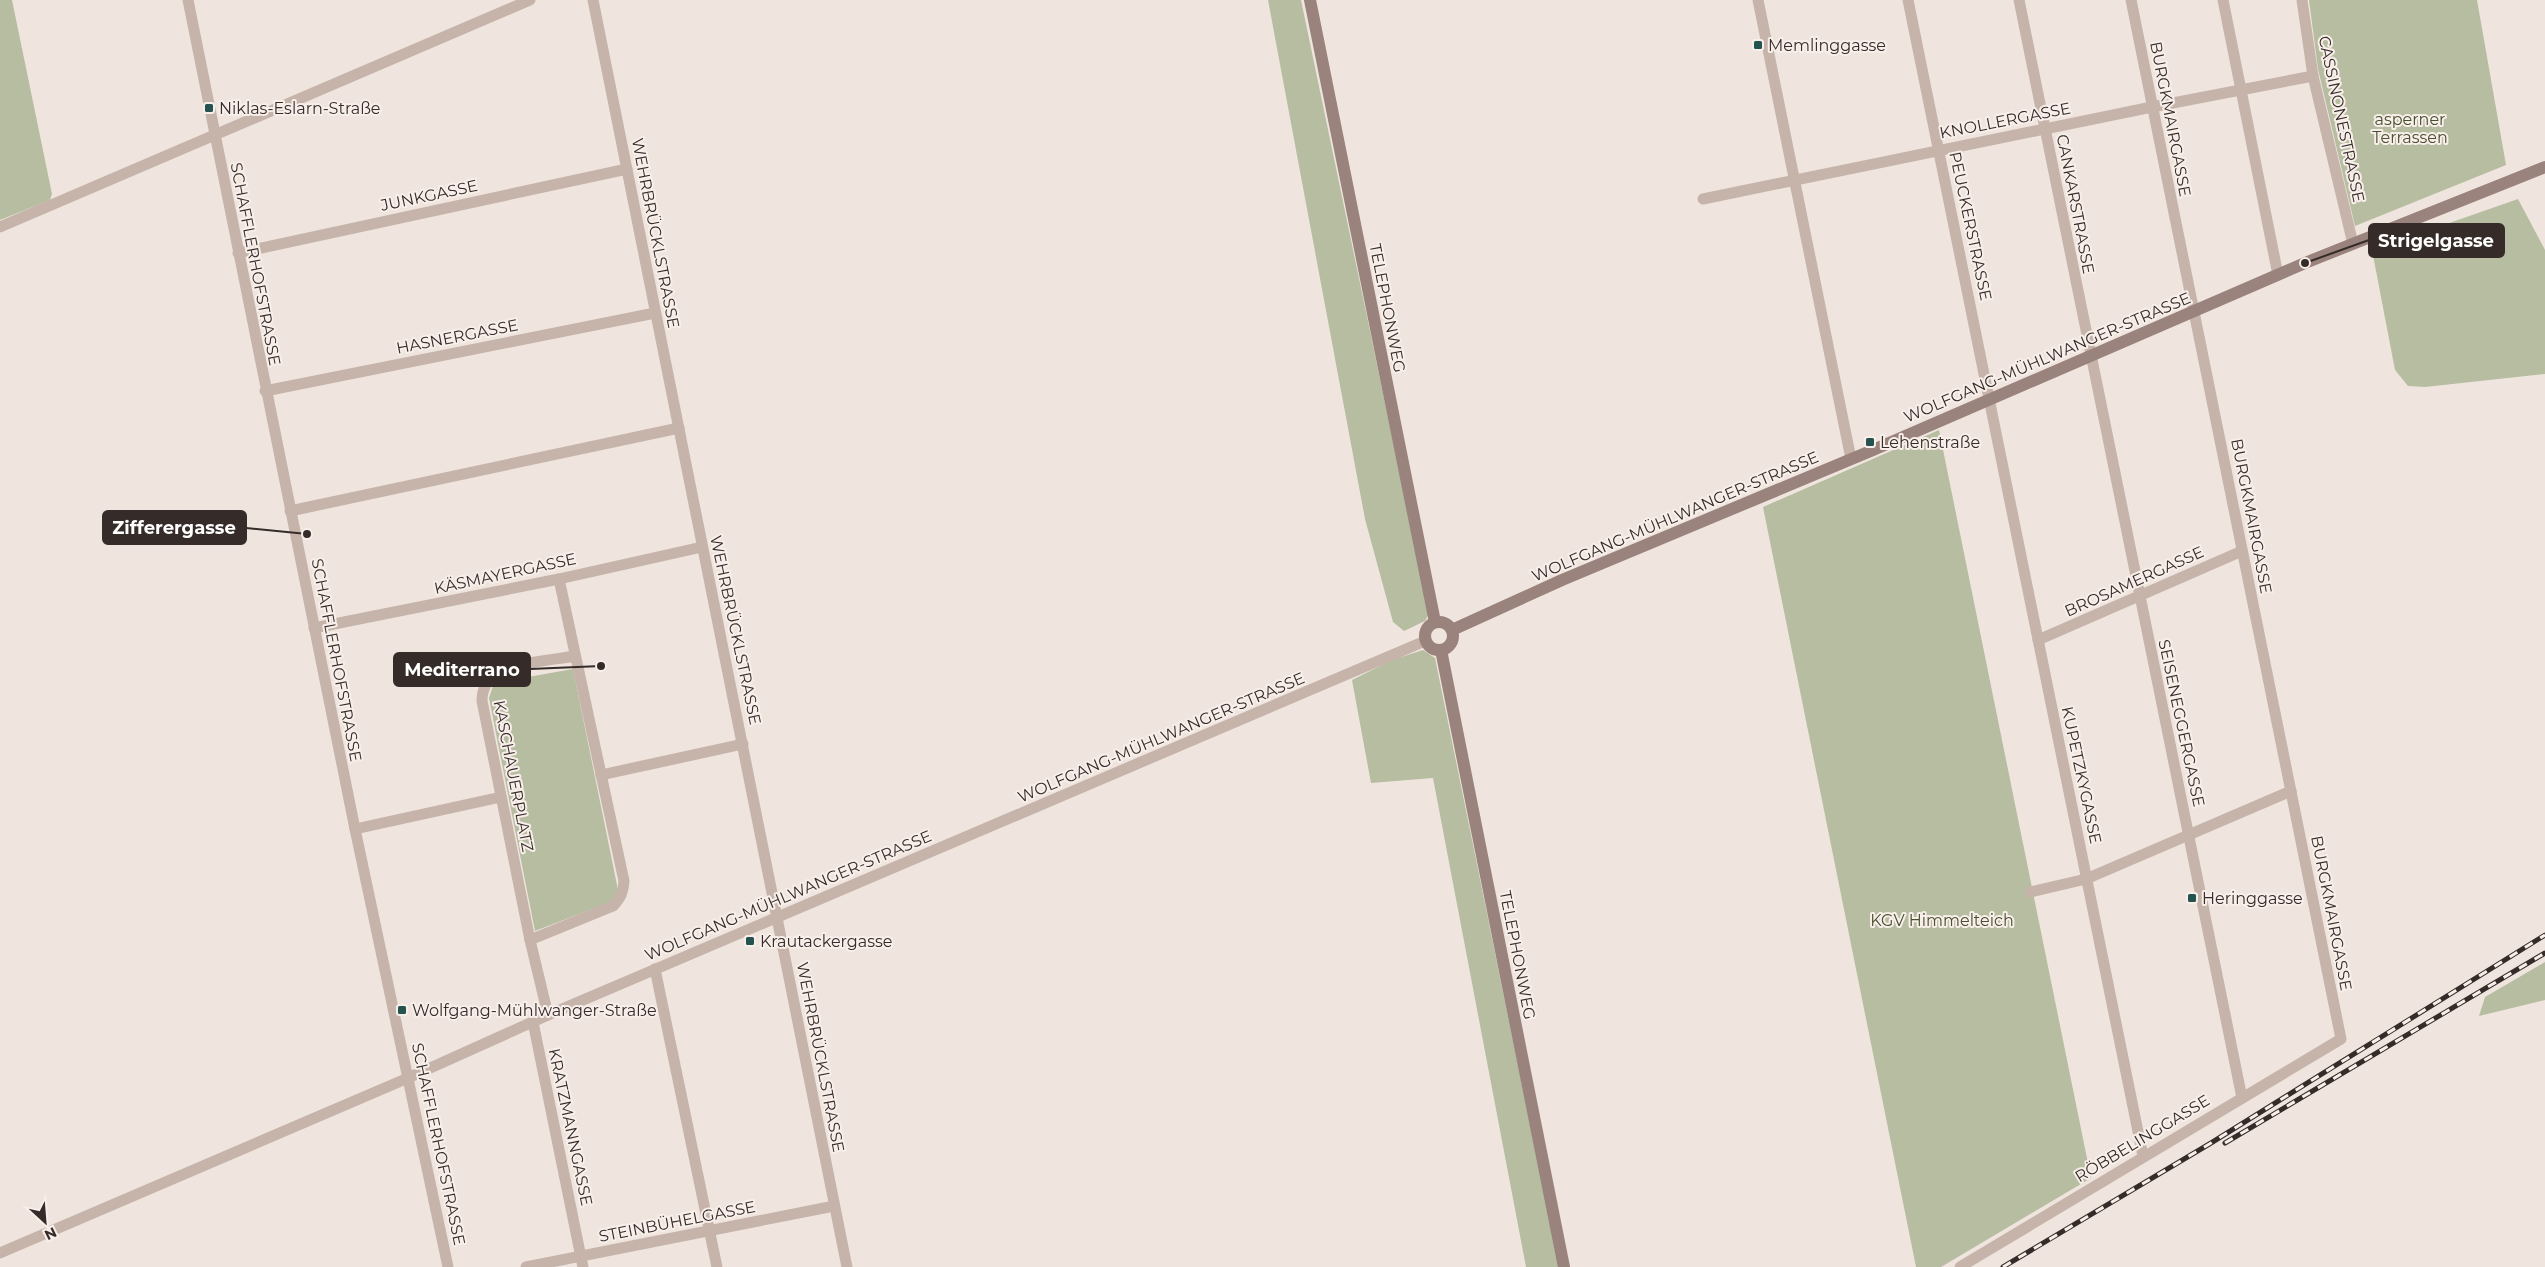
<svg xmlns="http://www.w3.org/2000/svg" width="2545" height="1267" font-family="Montserrat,sans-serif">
  <rect width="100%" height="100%" fill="#efe5de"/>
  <g fill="#b7bda0">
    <polygon points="0,0 12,0 52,194 50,200 0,220"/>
    <polygon points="1268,0 1301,0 1429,614 1425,621 1404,631 1393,622 1365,519"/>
    <polygon points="2309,0 2477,0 2506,165 2355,226 2318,69"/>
    <polygon points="2518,199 2545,250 2545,374 2425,387 2408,386 2395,370 2372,250"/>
    <polygon points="1939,430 2091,1178 1941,1267 1916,1267 1763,507"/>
    <polygon points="1423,650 1435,658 1559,1267 1526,1267 1433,778 1371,783 1352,680 1392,660"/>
    <polygon points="573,669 617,885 618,895 613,901 535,931 489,698 494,683"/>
    <polygon points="2545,962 2545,1000 2479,1016 2485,997"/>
  </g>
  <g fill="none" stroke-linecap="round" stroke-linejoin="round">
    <g stroke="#c6b4ab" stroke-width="11">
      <polyline points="188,0 355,829 448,1267"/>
      <polyline points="593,0 847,1267"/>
      <polyline points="1758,0 1851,459"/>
      <polyline points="1908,0 2143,1156"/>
      <polyline points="2019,0 2242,1098"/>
      <polyline points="2223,0 2278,275"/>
      <polyline points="2302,0 2313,76 2353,244"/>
      <polyline points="1703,199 2152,107 2313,76"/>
      <polyline points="0,227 530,0"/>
      <polyline points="238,253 627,169"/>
      <polyline points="265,391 655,313"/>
      <polyline points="290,511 679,428"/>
      <polyline points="314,628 559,579 702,547"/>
      <polyline points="2038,640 2242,551"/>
      <polyline points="601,775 743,744"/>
      <polyline points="355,829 501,797"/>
      <polyline points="2030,892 2086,879 2291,791"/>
      <path d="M530,940L613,906C621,898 623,892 624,881L559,579"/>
      <polyline points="655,969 717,1267"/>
      <path d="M548,1015L530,940L482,701C482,688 487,679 498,671C509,664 559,659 575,656"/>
      <polyline points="533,1022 583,1267"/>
      <polyline points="0,1253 408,1078 548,1015 1425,641"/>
      <polyline points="526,1267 834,1206"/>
      <polyline points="1960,1267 2341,1039 2131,0"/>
    </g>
    <g stroke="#9a837d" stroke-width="12">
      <polyline points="1310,0 1435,622"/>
      <circle cx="1439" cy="636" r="14"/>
      <polyline points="1452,630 1562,580 1873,450 2305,263 2545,167"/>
      <polyline points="1441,650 1564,1267"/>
    </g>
    <defs>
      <g id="rail">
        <polyline points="2225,1143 2545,953"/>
        <polyline points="2003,1267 2211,1143 2545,935"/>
      </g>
    </defs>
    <use href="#rail" stroke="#352c29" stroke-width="5"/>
    <use href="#rail" stroke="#f8efea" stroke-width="3" stroke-dasharray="9" stroke-linecap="butt"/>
  </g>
  <g fill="#24524f" stroke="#f8efea" stroke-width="2">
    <rect x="1753" y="40" width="10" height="10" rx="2.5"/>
    <rect x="204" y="103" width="10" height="10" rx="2.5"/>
    <rect x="1865" y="437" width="10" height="10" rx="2.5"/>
    <rect x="2187" y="893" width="10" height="10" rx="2.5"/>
    <rect x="745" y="936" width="10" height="10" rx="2.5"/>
    <rect x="397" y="1005" width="10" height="10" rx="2.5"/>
  </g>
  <g text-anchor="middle" stroke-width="4" stroke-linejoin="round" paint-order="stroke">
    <g font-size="16" fill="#352c29" stroke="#f8efea" text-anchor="start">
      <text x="1768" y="51">Memlinggasse</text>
      <text x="219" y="114">Niklas-Eslarn-Straße</text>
      <text x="1880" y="448">Lehenstraße</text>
      <text x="2202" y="904">Heringgasse</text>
      <text x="760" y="947">Krautackergasse</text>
      <text x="412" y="1016">Wolfgang-Mühlwanger-Straße</text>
    </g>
    <g font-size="16" fill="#352c29" stroke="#f8efea">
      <text transform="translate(2171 119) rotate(79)" y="6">BURGKMAIRGASSE</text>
      <text transform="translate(2342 119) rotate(78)" y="6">CASSINONESTRASSE</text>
      <text transform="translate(2005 120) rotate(-11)" y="6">KNOLLERGASSE</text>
      <text transform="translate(429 195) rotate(-12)" y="6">JUNKGASSE</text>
      <text transform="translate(2076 204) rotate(79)" y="6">CANKARSTRASSE</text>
      <text transform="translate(1971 226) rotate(78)" y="6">PEUCKERSTRASSE</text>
      <text transform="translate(656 233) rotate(79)" y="6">WEHRBRÜCKLSTRASSE</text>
      <text transform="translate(256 264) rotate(79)" y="6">SCHAFFLERHOFSTRASSE</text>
      <text transform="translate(1388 308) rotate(79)" y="6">TELEPHONWEG</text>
      <text transform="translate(457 336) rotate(-11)" y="6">HASNERGASSE</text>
      <text transform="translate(2047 357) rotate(-23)" y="6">WOLFGANG-MÜHLWANGER-STRASSE</text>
      <text transform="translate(1675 516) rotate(-23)" y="6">WOLFGANG-MÜHLWANGER-STRASSE</text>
      <text transform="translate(2252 516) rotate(79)" y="6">BURGKMAIRGASSE</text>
      <text transform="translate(505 573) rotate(-12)" y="6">KÄSMAYERGASSE</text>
      <text transform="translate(2134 581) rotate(-24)" y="6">BROSAMERGASSE</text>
      <text transform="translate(736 630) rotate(78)" y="6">WEHRBRÜCKLSTRASSE</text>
      <text transform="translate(337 660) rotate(79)" y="6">SCHAFFLERHOFSTRASSE</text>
      <text transform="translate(2182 723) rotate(78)" y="6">SEISENEGGERGASSE</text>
      <text transform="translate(1161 737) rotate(-23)" y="6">WOLFGANG-MÜHLWANGER-STRASSE</text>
      <text transform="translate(2082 775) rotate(78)" y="6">KUPETZKYGASSE</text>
      <text transform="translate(514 776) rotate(79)" y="6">KASCHAUERPLATZ</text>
      <text transform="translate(788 895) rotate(-23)" y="6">WOLFGANG-MÜHLWANGER-STRASSE</text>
      <text transform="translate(2332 913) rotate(79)" y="6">BURGKMAIRGASSE</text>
      <text transform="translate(1518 955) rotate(79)" y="6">TELEPHONWEG</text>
      <text transform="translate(821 1057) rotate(79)" y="6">WEHRBRÜCKLSTRASSE</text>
      <text transform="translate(571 1127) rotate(78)" y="6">KRATZMANNGASSE</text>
      <text transform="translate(2142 1138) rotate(-31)" y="6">RÖBBELINGGASSE</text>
      <text transform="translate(439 1144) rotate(78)" y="6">SCHAFFLERHOFSTRASSE</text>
      <text transform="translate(677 1221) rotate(-11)" y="6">STEINBÜHELGASSE</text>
    </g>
    <g font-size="16" fill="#495030" stroke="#f8efea">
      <text x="2410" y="125">asperner<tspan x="2410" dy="18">Terrassen</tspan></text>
      <text x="1942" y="926">KGV Himmelteich</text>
    </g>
  </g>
  <path fill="none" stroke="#352c29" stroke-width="2" d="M2305 263L2369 240M307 534L246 528M601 666L530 669"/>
  <g fill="#352c29" stroke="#f8efea" stroke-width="2">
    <circle cx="2305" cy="263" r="5"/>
    <circle cx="307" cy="534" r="5"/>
    <circle cx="601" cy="666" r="5"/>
  </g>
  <g fill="#352c29" stroke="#352c29" stroke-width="2">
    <rect x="2369" y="224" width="135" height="33" rx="5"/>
    <rect x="103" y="511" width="143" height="33" rx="5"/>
    <rect x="394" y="653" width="136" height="33" rx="5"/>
  </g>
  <g font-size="18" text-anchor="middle" font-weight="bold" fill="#fff">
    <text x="2436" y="247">Strigelgasse</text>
    <text x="174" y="534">Zifferergasse</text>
    <text x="462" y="676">Mediterrano</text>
  </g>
  <g transform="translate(45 1222) rotate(154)" stroke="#f8efea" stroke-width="4" paint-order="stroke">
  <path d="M0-4L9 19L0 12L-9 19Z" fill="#352c29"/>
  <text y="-8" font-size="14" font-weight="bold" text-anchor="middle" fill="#352c29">N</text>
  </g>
</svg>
